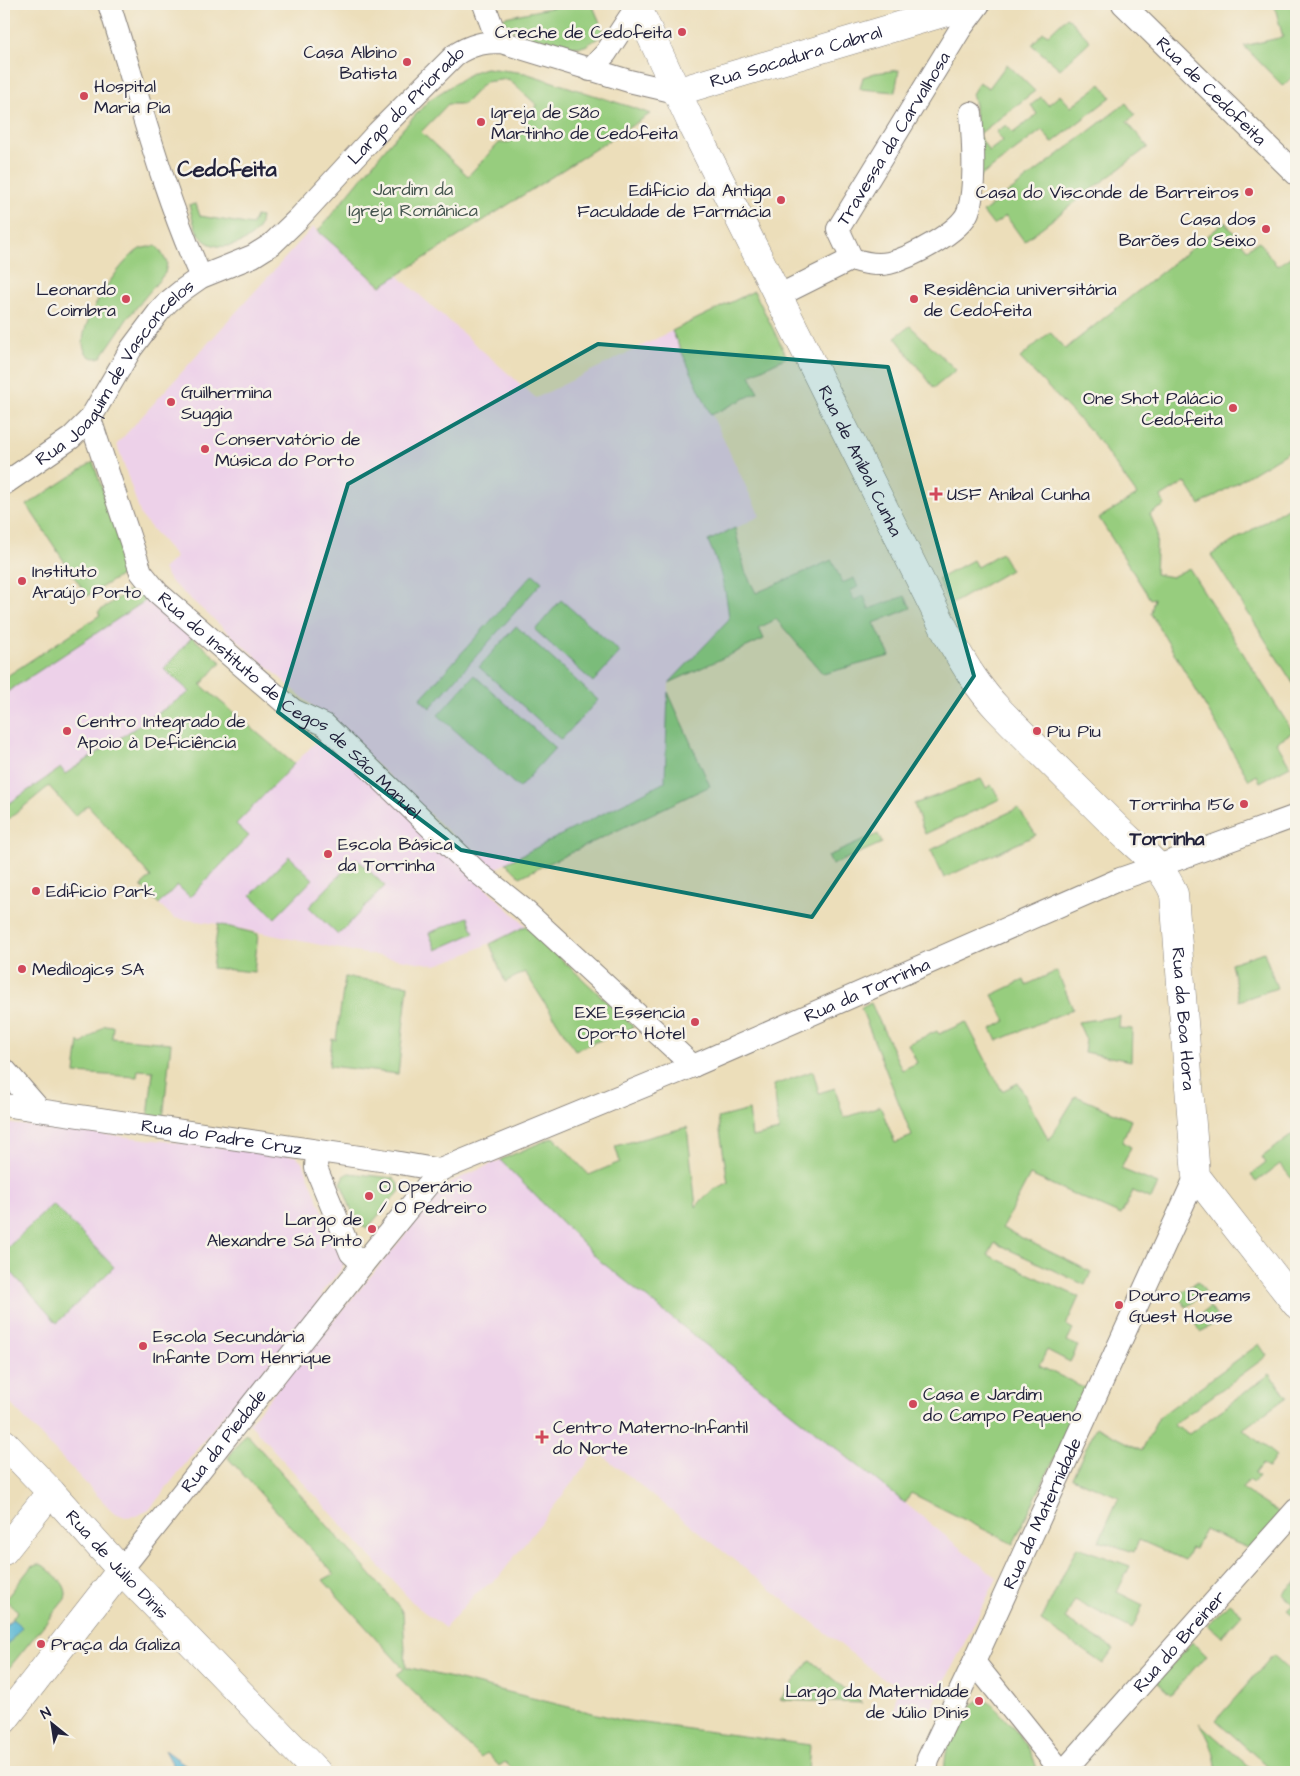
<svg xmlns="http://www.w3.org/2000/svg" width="1300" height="1776" font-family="'Architects Daughter',sans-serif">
  <rect width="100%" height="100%" fill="#f7f3e8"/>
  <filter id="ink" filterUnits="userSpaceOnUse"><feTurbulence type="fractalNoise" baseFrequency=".02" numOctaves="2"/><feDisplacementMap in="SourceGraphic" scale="10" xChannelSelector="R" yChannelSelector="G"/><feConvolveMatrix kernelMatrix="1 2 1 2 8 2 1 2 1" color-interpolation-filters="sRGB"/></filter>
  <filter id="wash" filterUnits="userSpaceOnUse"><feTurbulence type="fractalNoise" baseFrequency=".0096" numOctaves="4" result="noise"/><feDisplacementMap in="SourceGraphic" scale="20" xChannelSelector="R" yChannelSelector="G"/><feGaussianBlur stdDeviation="1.12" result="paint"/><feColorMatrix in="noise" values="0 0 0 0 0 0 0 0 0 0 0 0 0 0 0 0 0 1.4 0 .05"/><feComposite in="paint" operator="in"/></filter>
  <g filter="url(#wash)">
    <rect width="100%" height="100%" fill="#ecdeba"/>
    <g fill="#edd1e9">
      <polygon points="313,227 380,286 397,275 536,398 672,331 760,516 708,542 722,574 727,598 730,620 669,684 665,782 491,871 327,719 170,581 163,569 176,557 141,516 117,444"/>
      <polygon points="148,599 192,637 201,685 65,774 60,768 4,807 4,694"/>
      <polygon points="324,734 526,926 462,956 436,965 355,952 218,924 174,918 159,904 294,764"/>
      <polygon points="4,1123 296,1156 303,1163 344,1263 340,1271 321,1293 323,1296 229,1414 226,1412 149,1510 136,1516 125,1517 113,1512 4,1397"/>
      <polygon points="500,1160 599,1260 905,1503 997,1578 930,1711 925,1716 895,1711 896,1683 885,1680 597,1451 498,1578 475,1594 445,1628 415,1605 249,1423 442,1190 453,1181"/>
    </g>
    <g fill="#97cd7e" stroke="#5c785c" fill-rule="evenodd">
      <polygon points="569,4 592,4 605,34 585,46 566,48 540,41 513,31 502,19 505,17"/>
      <polygon points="1274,4 1296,4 1296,73 1283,86 1244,46 1283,37"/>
      <polygon points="1067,17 1090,41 1060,69 1032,45 1043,32 1048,35"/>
      <polygon points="1007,64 1035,91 978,135 989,151 1003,141 996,132 1006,125 1013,133 1037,114 1031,105 1041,97 1048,105 1060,95 1071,107 1101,84 1111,97 1052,143 1042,130 977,179 975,105 972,94 979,82 989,88"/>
      <path d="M486,68L525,73L637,109L650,114L381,286L318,231L390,143L429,100L473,72ZM508,79L537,105L523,123L527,126L510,142L499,143L468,176L421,132L448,104H464L485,82Z"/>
      <polygon points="899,70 895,92 860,89 863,77 875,73"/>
      <polygon points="1126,103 1135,115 1127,122 1148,147 1024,241 1006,216 993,225 983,212"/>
      <path d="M196,204L200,216L252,225L256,216L261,217C260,221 260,226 258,229C247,245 216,254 202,238C194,229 192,216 189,205Z"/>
      <polygon points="1225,222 1247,249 1259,241 1277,266 1296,253 1296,447 1200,505 1185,482 1161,497 1165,505 1150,514 1157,531 1155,574 1172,577 1189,568 1293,732 1276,742 1290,766 1260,782 1257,775 1249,780 1151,614 1154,598 1150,599 1099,518 1137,495 1094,435 1020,358 1050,332 1065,349"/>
      <path d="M156,246L160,250L167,263L165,273L127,319L101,357C94,359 89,358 85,351C73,329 120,260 140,249C145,247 151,247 156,246Z"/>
      <polygon points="754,291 787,357 750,375 758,392 711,415 672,331"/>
      <polygon points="910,326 956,370 934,388 895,337"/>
      <polygon points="93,462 117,532 128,571 87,596 27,505"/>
      <polygon points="1292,505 1296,511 1296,688 1211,555"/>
      <path d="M735,528L745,571L756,593L832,560L842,583L854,578L858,587L850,591L854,600L864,596L869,609L905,596L911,608L874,623L890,656L823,674L776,619L759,628L764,639L669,683L729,620C727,592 720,567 708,541Z"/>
      <polygon points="1001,553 1011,570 950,605 938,579 973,560 977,567"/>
      <polygon points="533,574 542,582 430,708 420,699"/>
      <polygon points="134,587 148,599 4,694 4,678 100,615 98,612"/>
      <polygon points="561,600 620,652 593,682 535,630"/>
      <polygon points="516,626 598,700 561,740 479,667"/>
      <polygon points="192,637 221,662 201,685 294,764 236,824 249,836 190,897 177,885 159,904 141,886 151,877 88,805 75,816 49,786 4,823 4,807 61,768 65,774 190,692 164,669"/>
      <polygon points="474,675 555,748 519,788 438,715"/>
      <polygon points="668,692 710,786 520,877 506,863 665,782"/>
      <polygon points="981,779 986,788 991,785 1000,799 925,834 914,804"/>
      <polygon points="1018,808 1036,835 944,878 931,850"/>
      <polygon points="878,834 882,843 832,865 828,856"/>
      <polygon points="289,856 313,879 275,918 251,895"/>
      <polygon points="356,858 385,886 338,935 309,907"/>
      <polygon points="468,917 474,933 436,950 429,933"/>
      <polygon points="218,924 258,934 254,972 212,968"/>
      <polygon points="526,926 634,1027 575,1050 525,972 505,982 490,944"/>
      <polygon points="1264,952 1277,988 1239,1001 1231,963"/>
      <polygon points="1057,971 1073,1009 997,1041 991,1029 1006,1021 992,995 1024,980 1026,985"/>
      <polygon points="345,977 408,985 398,1074 329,1066 332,1039 336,1040"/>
      <path d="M871,1003L902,1070L917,1063L908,1044L937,1031L939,1034L966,1022L1002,1091L1018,1083L1049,1140L1076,1096L1131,1120L1122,1142L1131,1147L1121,1169L1158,1184L1151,1199L1133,1191L1121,1215L1030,1175L1002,1228L1091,1272L1085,1285L995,1243L988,1255L1079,1297L1066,1325L1073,1329L1067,1341L1078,1346L1070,1362L1047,1350L1039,1366L1088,1389L1013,1544L911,1493L905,1503L599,1260L500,1160L554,1137L589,1175L620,1162L615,1146L687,1127L696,1207C705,1195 714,1188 728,1183L718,1118L749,1110L752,1137L779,1131L774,1085L813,1071L819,1093L835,1088L844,1118L880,1106L895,1143L912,1136L861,1008Z"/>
      <polygon points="1120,1016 1119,1028 1132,1029 1131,1061 1084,1052 1086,1040 1078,1022"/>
      <polygon points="105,1025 113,1026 112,1038 171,1043 163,1119 148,1118 153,1071 138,1070 137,1077 75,1073 79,1041 82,1044"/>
      <polygon points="1296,1132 1296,1184 1280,1164 1256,1182 1251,1175 1266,1163 1262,1157"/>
      <polygon points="349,1173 393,1178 399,1185 400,1191 369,1226 366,1228 357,1224 341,1183 345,1175"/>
      <polygon points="53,1204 114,1267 57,1323 4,1264 4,1251"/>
      <polygon points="1198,1281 1206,1293 1186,1307 1177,1295"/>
      <polygon points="1210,1307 1219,1320 1201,1332 1192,1320"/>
      <polygon points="1259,1344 1267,1356 1173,1425 1189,1434 1270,1374 1287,1397 1243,1429 1276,1456 1268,1468 1262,1464 1254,1474 1258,1477 1253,1483 1248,1480 1242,1489 1282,1515 1251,1549 1204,1530 1195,1549 1191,1548 1185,1560 1139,1540 1134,1552 1099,1541 1119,1497 1072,1478 1096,1427 1142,1450 1159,1417"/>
      <polygon points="246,1433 400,1608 403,1614 406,1668 411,1668 621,1720 810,1745 808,1772 515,1772 505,1762 499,1766 487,1753 481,1758 396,1675 404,1669 323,1580 334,1574 228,1458"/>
      <polygon points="1077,1547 1130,1566 1117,1592 1143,1605 1132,1629 1075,1600 1065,1619 1114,1649 1103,1664 1041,1621"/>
      <path d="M40,1564L44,1566C54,1575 70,1585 65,1599L4,1674V1629L18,1611L5,1600L31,1567Z"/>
      <polygon points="1296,1582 1296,1618 1287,1610 1293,1605 1283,1594"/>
      <polygon points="1229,1603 1242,1614 1222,1637 1208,1625"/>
      <polygon points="1192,1642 1206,1655 1171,1695 1157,1682"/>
      <polygon points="1273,1655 1296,1676 1296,1772 1259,1772 1267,1766 1216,1720"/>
      <polygon points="810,1660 862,1703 780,1700"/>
      <path d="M978,1701H986L993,1705C1009,1725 1034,1746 1037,1772H944C945,1765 945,1756 947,1749C949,1736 967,1706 978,1701Z"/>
      <path d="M1199,1723L1255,1772H1217C1215,1754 1210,1738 1199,1723Z"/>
    </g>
    <g fill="#55b5d3" stroke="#3c6c87">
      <polygon points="12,1619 22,1627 4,1649 4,1629"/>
      <polygon points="165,1750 196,1772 176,1771"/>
    </g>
  </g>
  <g filter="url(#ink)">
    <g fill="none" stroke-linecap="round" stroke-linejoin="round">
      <defs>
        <g id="street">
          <path d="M109,4C138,94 162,191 201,277"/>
          <polyline points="484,4 492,26 501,42"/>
          <path id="s1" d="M1123,4L1296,174"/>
          <polyline points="590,70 606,53 637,6"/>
          <path id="s2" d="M852,259L838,229L961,28L979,4"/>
          <path d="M852,259C864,263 876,266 889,263C910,258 960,232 968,212C976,189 973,138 971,113"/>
          <polyline points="778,296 852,259"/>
          <path id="s3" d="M90,419L141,572L158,593L285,703L293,710L325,725L477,872L522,908L693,1066"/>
          <path id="s4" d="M4,484L71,438L90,419L131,349L158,313L168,302L184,289L201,277L253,256L272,244L298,219L378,132L455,55C470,45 483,42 501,42L629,81L676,92"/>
          <polyline points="4,1069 40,1110"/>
          <path id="s5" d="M4,1105L394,1162L440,1170"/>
          <polyline points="317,1151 316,1168 351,1253 363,1264"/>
          <path id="s6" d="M121,1570L363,1264L440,1170L693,1066L1120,879L1175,860L1296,816"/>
          <polyline points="974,1662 1062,1772"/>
          <path id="s7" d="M926,1772L928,1759L974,1662L1196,1176"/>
          <path id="s8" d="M1063,1772L1296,1510"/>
        </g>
        <g id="secondary">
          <path id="s9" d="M636,4L690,120L949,638C964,664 978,688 998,709C1036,748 1074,785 1112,823C1134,846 1163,864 1174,894L1196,1176L1296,1304"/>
          <path id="s10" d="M676,92L973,4"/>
          <path id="s11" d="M4,1443L51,1492L121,1570L317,1772"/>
          <polyline points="4,1551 51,1492"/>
          <polyline points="4,1720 121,1570"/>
        </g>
      </defs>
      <use href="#street" stroke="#87807a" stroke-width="24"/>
      <use href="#secondary" stroke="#87807a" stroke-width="29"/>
      <use href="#street" stroke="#fff" stroke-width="22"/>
      <use href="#secondary" stroke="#fff" stroke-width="28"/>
    </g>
  </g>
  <path fill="#0f766e" fill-opacity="0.2" stroke="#0f766e" stroke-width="4" stroke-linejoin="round" d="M598,344L888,367L974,676L812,917L461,850L278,712L348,484Z"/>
  <g fill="#d1495b" stroke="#f7f3e8" stroke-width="2">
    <circle cx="682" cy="32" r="5"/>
    <circle cx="407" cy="62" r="5"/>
    <circle cx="84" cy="96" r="5"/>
    <circle cx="481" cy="122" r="5"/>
    <circle cx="1249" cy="192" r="5"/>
    <circle cx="781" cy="200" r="5"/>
    <circle cx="1266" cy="229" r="5"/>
    <circle cx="126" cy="299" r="5"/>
    <circle cx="914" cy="299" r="5"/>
    <circle cx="171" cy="402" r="5"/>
    <circle cx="1233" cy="408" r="5"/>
    <circle cx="205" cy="449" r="5"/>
    <path d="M933.5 486.5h5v5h5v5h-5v5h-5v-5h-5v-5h5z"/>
    <circle cx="22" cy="581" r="5"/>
    <circle cx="67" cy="731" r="5"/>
    <circle cx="1037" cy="731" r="5"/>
    <circle cx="1244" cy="804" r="5"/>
    <circle cx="328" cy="854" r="5"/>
    <circle cx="36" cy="891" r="5"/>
    <circle cx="22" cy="969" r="5"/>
    <circle cx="695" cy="1022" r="5"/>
    <circle cx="369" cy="1196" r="5"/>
    <circle cx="372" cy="1229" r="5"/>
    <circle cx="1119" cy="1305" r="5"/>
    <circle cx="143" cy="1346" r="5"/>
    <circle cx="913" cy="1404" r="5"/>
    <path d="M539.5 1429.5h5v5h5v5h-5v5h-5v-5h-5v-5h5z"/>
    <circle cx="41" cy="1644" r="5"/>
    <circle cx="979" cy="1701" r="5"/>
  </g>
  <g text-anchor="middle" stroke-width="5" stroke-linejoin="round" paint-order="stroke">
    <g font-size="18" fill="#22223b" stroke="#f7f3e8" text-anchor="start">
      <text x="672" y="38" text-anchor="end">Creche de Cedofeita</text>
      <text x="397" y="58" text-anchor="end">Casa Albino<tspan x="397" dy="21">Batista</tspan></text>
      <text x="94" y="92">Hospital<tspan x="94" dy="21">Maria Pia</tspan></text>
      <text x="491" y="118">Igreja de São<tspan x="491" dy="21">Martinho de Cedofeita</tspan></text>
      <text x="771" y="196" text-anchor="end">Edifício da Antiga<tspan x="771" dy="21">Faculdade de Farmácia</tspan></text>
      <text x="1239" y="198" text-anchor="end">Casa do Visconde de Barreiros</text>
      <text x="1256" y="225" text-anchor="end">Casa dos<tspan x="1256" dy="21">Barões do Seixo</tspan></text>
      <text x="116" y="295" text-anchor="end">Leonardo<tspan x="116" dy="21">Coimbra</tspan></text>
      <text x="924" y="295">Residência universitária<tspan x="924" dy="21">de Cedofeita</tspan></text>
      <text x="181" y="398">Guilhermina<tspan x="181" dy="21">Suggia</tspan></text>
      <text x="1223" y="404" text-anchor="end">One Shot Palácio<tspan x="1223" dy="21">Cedofeita</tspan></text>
      <text x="215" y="445">Conservatório de<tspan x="215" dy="21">Música do Porto</tspan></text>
      <text x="947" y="500">USF Aníbal Cunha</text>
      <text x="32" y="577">Instituto<tspan x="32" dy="21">Araújo Porto</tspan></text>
      <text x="77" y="727">Centro Integrado de<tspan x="77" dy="21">Apoio à Deficiência</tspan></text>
      <text x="1047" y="737">Piu Piu</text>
      <text x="1234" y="810" text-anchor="end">Torrinha 156</text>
      <text x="338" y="850">Escola Básica<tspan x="338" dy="21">da Torrinha</tspan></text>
      <text x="46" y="897">Edificio Park</text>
      <text x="32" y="975">Medilogics SA</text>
      <text x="685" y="1018" text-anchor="end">EXE Essencia<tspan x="685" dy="21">Oporto Hotel</tspan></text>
      <text x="379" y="1192">O Operário<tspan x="379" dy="21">/ O Pedreiro</tspan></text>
      <text x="362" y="1225" text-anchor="end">Largo de<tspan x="362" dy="21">Alexandre Sá Pinto</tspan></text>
      <text x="1129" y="1301">Douro Dreams<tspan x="1129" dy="21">Guest House</tspan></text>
      <text x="153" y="1342">Escola Secundária<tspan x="153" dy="21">Infante Dom Henrique</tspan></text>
      <text x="923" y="1400">Casa e Jardim<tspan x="923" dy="21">do Campo Pequeno</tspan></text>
      <text x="553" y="1433">Centro Materno-Infantil<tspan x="553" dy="21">do Norte</tspan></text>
      <text x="51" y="1650">Praça da Galiza</text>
      <text x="969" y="1697" text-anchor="end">Largo da Maternidade<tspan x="969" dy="21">de Júlio Dinis</tspan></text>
    </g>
    <g font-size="18" fill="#22223b" stroke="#f7f3e8">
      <text dy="6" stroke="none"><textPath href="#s10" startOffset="125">Rua Sacadura Cabral</textPath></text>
      <text dy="6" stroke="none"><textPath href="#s1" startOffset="124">Rua de Cedofeita</textPath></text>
      <text dy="6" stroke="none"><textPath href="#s4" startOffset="562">Largo do Priorado</textPath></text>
      <text dy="6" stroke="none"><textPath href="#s2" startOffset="139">Travessa da Carvalhosa</textPath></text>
      <text dy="6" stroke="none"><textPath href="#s4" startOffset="160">Rua Joaquim de Vasconcelos</textPath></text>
      <text dy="6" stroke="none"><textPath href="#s9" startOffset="509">Rua de Aníbal Cunha</textPath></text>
      <text dy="6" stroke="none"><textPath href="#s3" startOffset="362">Rua do Instituto de Cegos de São Manuel</textPath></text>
      <text dy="6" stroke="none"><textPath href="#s6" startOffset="975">Rua da Torrinha</textPath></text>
      <text dy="6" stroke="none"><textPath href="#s9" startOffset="1175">Rua da Boa Hora</textPath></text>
      <text dy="6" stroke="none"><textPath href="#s5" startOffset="220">Rua do Padre Cruz</textPath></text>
      <text dy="6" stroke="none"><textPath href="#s6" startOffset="165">Rua da Piedade</textPath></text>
      <text dy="6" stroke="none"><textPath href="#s7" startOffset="284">Rua da Maternidade</textPath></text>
      <text dy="6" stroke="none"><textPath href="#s11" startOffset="166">Rua de Júlio Dinis</textPath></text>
      <text dy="6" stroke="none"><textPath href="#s8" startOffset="175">Rua do Breiner</textPath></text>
    </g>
    <g font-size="18" fill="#45554f" stroke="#f7f3e8">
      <text x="413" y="195">Jardim da<tspan x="413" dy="21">Igreja Românica</tspan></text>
    </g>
    <g font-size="19" font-weight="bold" fill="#22223b" stroke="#f7f3e8">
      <text x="1167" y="845">Torrinha</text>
    </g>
    <g font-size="22" font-weight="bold" fill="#22223b" stroke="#f7f3e8">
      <text x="227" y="176">Cedofeita</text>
    </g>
  </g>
  <rect width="1300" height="1776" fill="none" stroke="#f7f3e8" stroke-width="20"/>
  <g transform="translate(52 1724) rotate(330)" stroke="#f7f3e8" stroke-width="4" paint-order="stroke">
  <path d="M0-4L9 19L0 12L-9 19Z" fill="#22223b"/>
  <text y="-8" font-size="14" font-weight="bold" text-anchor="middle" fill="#22223b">N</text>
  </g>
</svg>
